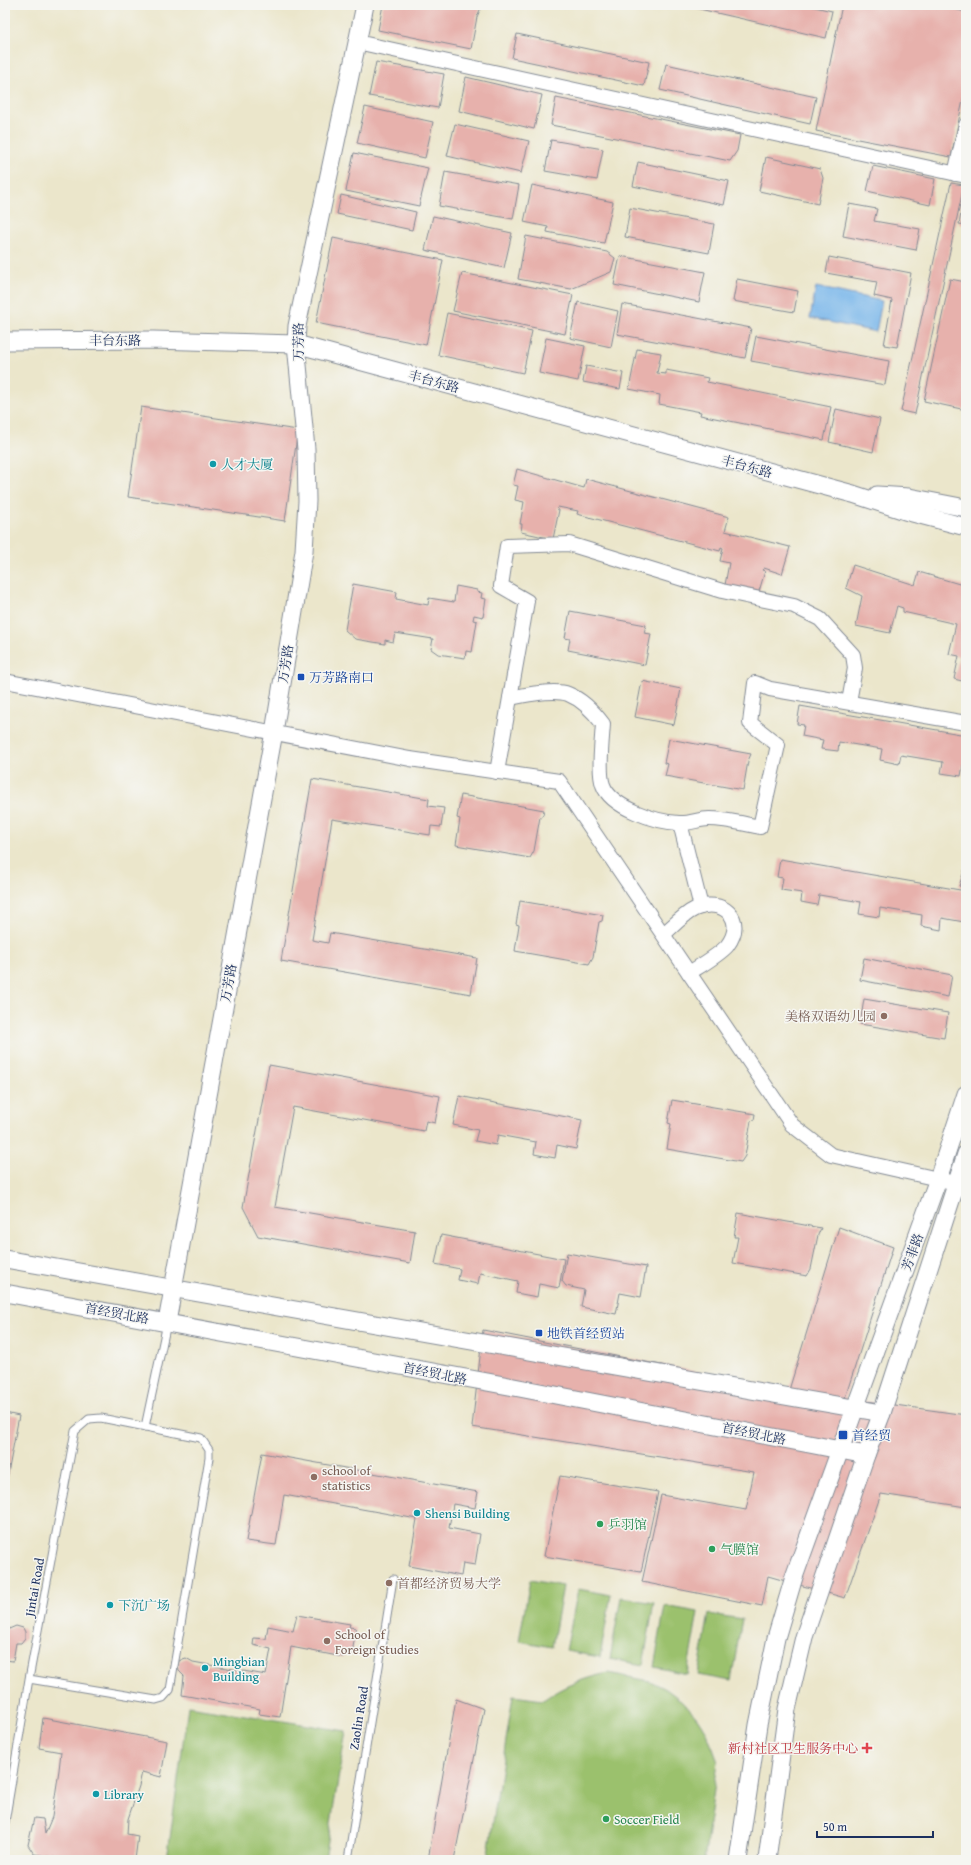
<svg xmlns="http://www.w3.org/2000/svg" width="971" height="1865" font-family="'Gentium Book Plus','Noto Serif SC',serif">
  <rect width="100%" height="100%" fill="#f6f6f2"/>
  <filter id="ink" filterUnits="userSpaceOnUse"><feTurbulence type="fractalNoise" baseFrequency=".025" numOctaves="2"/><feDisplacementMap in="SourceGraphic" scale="8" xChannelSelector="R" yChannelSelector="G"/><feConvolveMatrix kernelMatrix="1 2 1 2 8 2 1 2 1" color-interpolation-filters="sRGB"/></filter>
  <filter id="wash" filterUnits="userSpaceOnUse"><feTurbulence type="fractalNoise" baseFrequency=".012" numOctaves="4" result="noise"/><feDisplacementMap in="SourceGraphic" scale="16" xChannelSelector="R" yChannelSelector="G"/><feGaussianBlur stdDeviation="0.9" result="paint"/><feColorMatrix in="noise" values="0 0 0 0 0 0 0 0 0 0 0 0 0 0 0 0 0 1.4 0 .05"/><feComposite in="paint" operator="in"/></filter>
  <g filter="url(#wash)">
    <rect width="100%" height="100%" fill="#ebe6cb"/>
    <g fill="#9bc16d" stroke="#5b7866">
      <polygon points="530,1580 563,1586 552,1647 519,1641"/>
      <polygon points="578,1589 611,1595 600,1657 566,1651"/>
      <polygon points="621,1597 654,1603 643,1665 610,1659"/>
      <polygon points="665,1606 698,1612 687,1674 654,1667"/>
      <polygon points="709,1614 742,1619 731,1681 698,1675"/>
      <path d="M608,1673L650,1681L666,1689L682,1701L697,1718L707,1733L718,1762L704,1860H487L513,1696L543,1700C563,1686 584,1678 608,1673Z"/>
      <polygon points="188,1706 346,1731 325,1860 167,1860"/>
    </g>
    <polygon fill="#77b5ea" stroke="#4972a4" points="816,287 882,301 876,332 810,318"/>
    <g id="blocks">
      <g fill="#e7b1ac">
        <polygon points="383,5 482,5 477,17 471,49 378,30"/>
        <polygon points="682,5 806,5 832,11 826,38"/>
        <polygon points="842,5 936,5 966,12 966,86 951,157 816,131"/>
        <polygon points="517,34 649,62 644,86 512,58"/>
        <polygon points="376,62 444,74 438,108 369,96"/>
        <polygon points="666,64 816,97 810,124 660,90"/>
        <polygon points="466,77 542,95 534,129 459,111"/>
        <polygon points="556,98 740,135 737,151 730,161 551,125"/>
        <polygon points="365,107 433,122 425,158 357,143"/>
        <polygon points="455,124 529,141 521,173 447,156"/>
        <polygon points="551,140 603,149 597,180 545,171"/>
        <polygon points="354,153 428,168 419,206 346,191"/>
        <polygon points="766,157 820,169 823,178 818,204 759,191"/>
        <polygon points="638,162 729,181 724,205 633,186"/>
        <polygon points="873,166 935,179 930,205 867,191"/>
        <polygon points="445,172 519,185 513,219 439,206"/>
        <polygon points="951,183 964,185 915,414 901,411"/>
        <polygon points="532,185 613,202 604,243 547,232 548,227 524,222"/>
        <polygon points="965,193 966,193 966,225 959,224"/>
        <polygon points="341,195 416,212 412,230 337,214"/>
        <polygon points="849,204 877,209 874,221 920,229 916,250 843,236"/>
        <polygon points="630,208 714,224 709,253 625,237"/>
        <polygon points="433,216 512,233 504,268 425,250"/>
        <polygon points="526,236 607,252 615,258 611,272 571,289 518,279"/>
        <polygon points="333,238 443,260 426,345 316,323"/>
        <polygon points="620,256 705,272 699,302 614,285"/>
        <polygon points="829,257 911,273 897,347 884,345 892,300 874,296 877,282 826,273"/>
        <polygon points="462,273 573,295 565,334 453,311"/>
        <polygon points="737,279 798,291 794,312 733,301"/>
        <polygon points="950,279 966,282 966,410 924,401"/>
        <polygon points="578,302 618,311 611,347 570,338"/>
        <polygon points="622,304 751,328 745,358 617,334"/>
        <polygon points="447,313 532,331 523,373 438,355"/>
        <polygon points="756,336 889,361 885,385 751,361"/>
        <polygon points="546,338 585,346 578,381 539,373"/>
        <polygon points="637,349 661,353 657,373 666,374 666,370 708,378 707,382 831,407 824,440 700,415 701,412 659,404 660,395 629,389"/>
        <polygon points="586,366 623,373 620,389 583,382"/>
        <polygon points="141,407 298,430 285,521 128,497"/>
        <polygon points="836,409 880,419 873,452 829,442"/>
        <polygon points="517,469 584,488 586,479 729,517 725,531 790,547 782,574 764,568 762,570 765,571 758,595 725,585 729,563 720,561 723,548 721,547 720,551 577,514 578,511 558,507 557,509 559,510 553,539 521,532 522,524 520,524 524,502 515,500 518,486 513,485"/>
        <polygon points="853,565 915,585 919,572 966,586 966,682 954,679 959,656 949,654 956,624 903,612 903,608 897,606 890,633 856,626 862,596 846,588"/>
        <polygon points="353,584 397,592 396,599 428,605 429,598 454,602 456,586 477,590 477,592 482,593 481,598 486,599 483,617 474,615 473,620 477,621 472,652 466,651 465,658 438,654 431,649 433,639 395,633 393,642 385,640 385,644 355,639 345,630"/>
        <polygon points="570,611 646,625 644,633 651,634 645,665 568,650 570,639 565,638"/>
        <polygon points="642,681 681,689 674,725 635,717"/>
        <polygon points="800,706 966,735 966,766 963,765 961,776 941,773 943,762 901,755 899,764 880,760 882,749 839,742 838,751 821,749 823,740 802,736 804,725 797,724"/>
        <polygon points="669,739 751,754 748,761 743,790 665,776 668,764 664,763"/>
        <polygon points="312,779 429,799 428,806 444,808 441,827 431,826 430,835 332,819 312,940 328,943 330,933 477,958 471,994 281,961"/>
        <polygon points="461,795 544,810 543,815 540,817 534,851 530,858 456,845 460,819 457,818"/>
        <polygon points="780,859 966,891 966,919 964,922 942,918 941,930 921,926 922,915 880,908 879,917 859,914 861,902 819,895 817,905 801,902 802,893 781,890 783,878 777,877"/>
        <polygon points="966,865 966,888 959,886"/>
        <polygon points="520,901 603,915 602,921 599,922 593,957 589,964 515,951 519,925 516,924"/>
        <polygon points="864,958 952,975 948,997 860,980"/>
        <polygon points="864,999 948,1013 944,1038 860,1024"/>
        <polygon points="269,1065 440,1096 435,1123 426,1121 424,1131 293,1107 275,1207 415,1231 410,1263 258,1236 243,1207"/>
        <polygon points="459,1096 582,1120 576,1149 557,1145 555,1158 534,1154 536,1142 498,1135 496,1145 475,1141 478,1130 453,1125"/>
        <polygon points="672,1100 755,1114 754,1120 751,1121 745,1156 741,1162 667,1149 671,1124 668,1123"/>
        <polygon points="738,1213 821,1228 818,1235 811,1269 807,1276 733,1263 738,1237 734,1237"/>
        <polygon points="839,1227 893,1247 845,1398 966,1415 966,1507 881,1494 845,1598 768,1576 762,1606 642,1582 661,1495 746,1510 754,1472 472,1427 483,1330 789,1390"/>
        <polygon points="441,1235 564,1259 559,1288 539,1284 537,1297 516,1293 518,1281 480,1273 478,1284 458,1280 460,1269 435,1264"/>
        <polygon points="567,1253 646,1267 641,1297 620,1293 616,1314 581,1307 584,1290 566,1286 562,1281"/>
        <polygon points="5,1413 19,1416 6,1484 5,1484"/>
        <polygon points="262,1453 478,1492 475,1508 453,1504 449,1528 480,1534 475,1565 463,1563 461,1576 409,1566 417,1519 284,1495 276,1545 246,1541"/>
        <polygon points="560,1476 658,1492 641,1572 544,1556"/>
        <polygon points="297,1615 350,1624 349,1627 356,1628 352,1654 344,1653 343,1657 291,1647 280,1717 259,1714 260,1709 182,1695 184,1676 179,1671 178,1666 179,1661 183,1659 186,1658 193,1662 266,1675 271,1649 253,1645 254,1638 266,1639 268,1626 293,1631"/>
        <polygon points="16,1626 23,1628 25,1632 25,1638 21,1643 16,1643 13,1661 5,1660 5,1628 9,1629"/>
        <polygon points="456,1699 484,1709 454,1860 428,1860"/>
        <polygon points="43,1718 167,1741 161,1777 142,1772 139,1786 128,1819 127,1834 138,1836 135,1860 70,1860 34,1854 28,1845 34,1818 43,1819 45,1834 52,1817 59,1770 61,1752 39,1748"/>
      </g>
    </g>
  </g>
  <g filter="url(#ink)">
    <use href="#blocks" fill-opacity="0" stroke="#838a94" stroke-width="1"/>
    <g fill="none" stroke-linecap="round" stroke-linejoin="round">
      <defs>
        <g id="service">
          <polyline points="145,1427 167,1323"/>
          <polyline points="5,1822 29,1679 75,1431 89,1419 101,1418 201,1438 209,1450 209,1458 170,1690 163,1698 156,1700 29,1679"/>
          <polyline points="348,1860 393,1579"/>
        </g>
        <g id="minor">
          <polyline points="357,42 966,176"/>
          <polyline points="955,174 966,125"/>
          <polyline points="5,681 410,759 559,781 792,1125 831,1155 956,1183"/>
          <path d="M510,698C524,695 555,689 568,694C583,700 594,712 603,724C602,740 598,772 603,785C611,808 657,822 679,823C689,824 699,819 709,819C726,819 744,824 760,827L778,745L750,723L755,683L770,689L966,723"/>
          <polyline points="497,772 527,601 501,586 507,546 569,544 722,591 794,606 820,619 853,655 855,668 849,702"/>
          <polyline points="680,823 701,907"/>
          <path d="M664,934C673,926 684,914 695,909C721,897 748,918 727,946C719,955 700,966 689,973"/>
        </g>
        <g id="tertiary">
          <polyline points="5,341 153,340 296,344 853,494 905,511 966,527"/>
          <polyline points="877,495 909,497 966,508"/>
          <polyline points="5,1259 882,1413"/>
          <polyline points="5,1293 514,1387 866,1455"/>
          <polyline points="167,1322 274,732 304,551 307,501 306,449 296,344 297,326 365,5"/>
          <polyline points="738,1860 758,1725 776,1638 794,1577 938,1179 966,1094"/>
          <polyline points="767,1860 787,1709 804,1637 866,1455 882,1413 966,1154"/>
        </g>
      </defs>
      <use href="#service" stroke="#838a94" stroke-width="9"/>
      <use href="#minor" stroke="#838a94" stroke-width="16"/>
      <use href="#tertiary" stroke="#838a94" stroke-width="19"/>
      <use href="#service" stroke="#fff" stroke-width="7"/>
      <use href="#minor" stroke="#fff" stroke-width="14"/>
      <use href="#tertiary" stroke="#fff" stroke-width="17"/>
    </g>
  </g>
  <g fill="#0f9aa8" stroke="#f6f6f2" stroke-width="1.5">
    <circle cx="213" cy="464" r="4"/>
    <circle cx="417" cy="1513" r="4"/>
    <circle cx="110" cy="1605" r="4"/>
    <circle cx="205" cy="1668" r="4"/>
    <circle cx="96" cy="1794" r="4"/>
  </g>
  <g fill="#1a4fb4" stroke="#f6f6f2" stroke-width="1.5">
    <rect x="297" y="673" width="8" height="8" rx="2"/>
    <rect x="535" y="1329" width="8" height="8" rx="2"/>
    <rect x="838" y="1430" width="10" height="10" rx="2"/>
  </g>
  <g fill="#8d6e63" stroke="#f6f6f2" stroke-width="1.5">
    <circle cx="884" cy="1016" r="4"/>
    <circle cx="314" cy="1477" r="4"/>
    <circle cx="389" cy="1583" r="4"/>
    <circle cx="327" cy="1641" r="4"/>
  </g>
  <g fill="#2e9e5b" stroke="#f6f6f2" stroke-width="1.5">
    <circle cx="600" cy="1524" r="4"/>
    <circle cx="712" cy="1549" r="4"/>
    <circle cx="606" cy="1819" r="4"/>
  </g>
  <path fill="#e0444e" stroke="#f6f6f2" stroke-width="1.5" d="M865 1742h4v4h4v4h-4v4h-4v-4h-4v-4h4z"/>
  <g text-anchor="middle" stroke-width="3" stroke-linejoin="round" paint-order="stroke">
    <g font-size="13" fill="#1b2f5e" stroke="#f6f6f2">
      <text x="115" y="345">丰台东路</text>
      <text transform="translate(298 342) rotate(-90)" y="5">万芳路</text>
      <text transform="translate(434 381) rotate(15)" y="5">丰台东路</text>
      <text transform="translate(747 466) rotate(15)" y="5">丰台东路</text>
      <text transform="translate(285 664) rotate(-81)" y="5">万芳路</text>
      <text transform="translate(228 983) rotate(-80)" y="5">万芳路</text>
      <text transform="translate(912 1252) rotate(-70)" y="5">芳菲路</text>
      <text transform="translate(117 1313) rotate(10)" y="5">首经贸北路</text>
      <text transform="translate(435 1373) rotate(11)" y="5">首经贸北路</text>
      <text transform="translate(754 1433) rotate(11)" y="5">首经贸北路</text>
      <text transform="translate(34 1587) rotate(-80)" y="5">Jintai Road</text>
      <text transform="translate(358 1718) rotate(-81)" y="5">Zaolin Road</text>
    </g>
    <g font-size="13" fill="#0d838f" stroke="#f6f6f2" text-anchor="start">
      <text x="221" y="469">人才大厦</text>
      <text x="425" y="1518">Shensi Building</text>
      <text x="118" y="1610">下沉广场</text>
      <text x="213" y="1666">Mingbian<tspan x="213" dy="15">Building</tspan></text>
      <text x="104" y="1799">Library</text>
    </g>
    <g font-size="13" fill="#164399" stroke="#f6f6f2" text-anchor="start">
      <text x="309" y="682">万芳路南口</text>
      <text x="547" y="1338">地铁首经贸站</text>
      <text x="852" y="1440">首经贸</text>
    </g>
    <g font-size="13" fill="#785e54" stroke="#f6f6f2" text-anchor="start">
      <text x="876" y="1021" text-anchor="end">美格双语幼儿园</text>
      <text x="322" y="1475">school of<tspan x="322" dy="15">statistics</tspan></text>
      <text x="397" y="1588">首都经济贸易大学</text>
      <text x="335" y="1639">School of<tspan x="335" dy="15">Foreign Studies</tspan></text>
    </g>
    <g font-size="13" fill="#27864d" stroke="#f6f6f2" text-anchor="start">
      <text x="608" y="1529">乒羽馆</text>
      <text x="720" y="1554">气膜馆</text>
      <text x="614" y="1824">Soccer Field</text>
    </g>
    <g font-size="13" fill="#be3a42" stroke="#f6f6f2" text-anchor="end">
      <text x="858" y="1753">新村社区卫生服务中心</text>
    </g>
  </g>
  <rect width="971" height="1865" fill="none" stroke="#f6f6f2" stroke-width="20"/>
  <path d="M817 1831v6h116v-6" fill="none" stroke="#1b2f5e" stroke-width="2"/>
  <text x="823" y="1831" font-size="12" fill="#1b2f5e" stroke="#f6f6f2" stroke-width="3" paint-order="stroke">50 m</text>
</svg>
